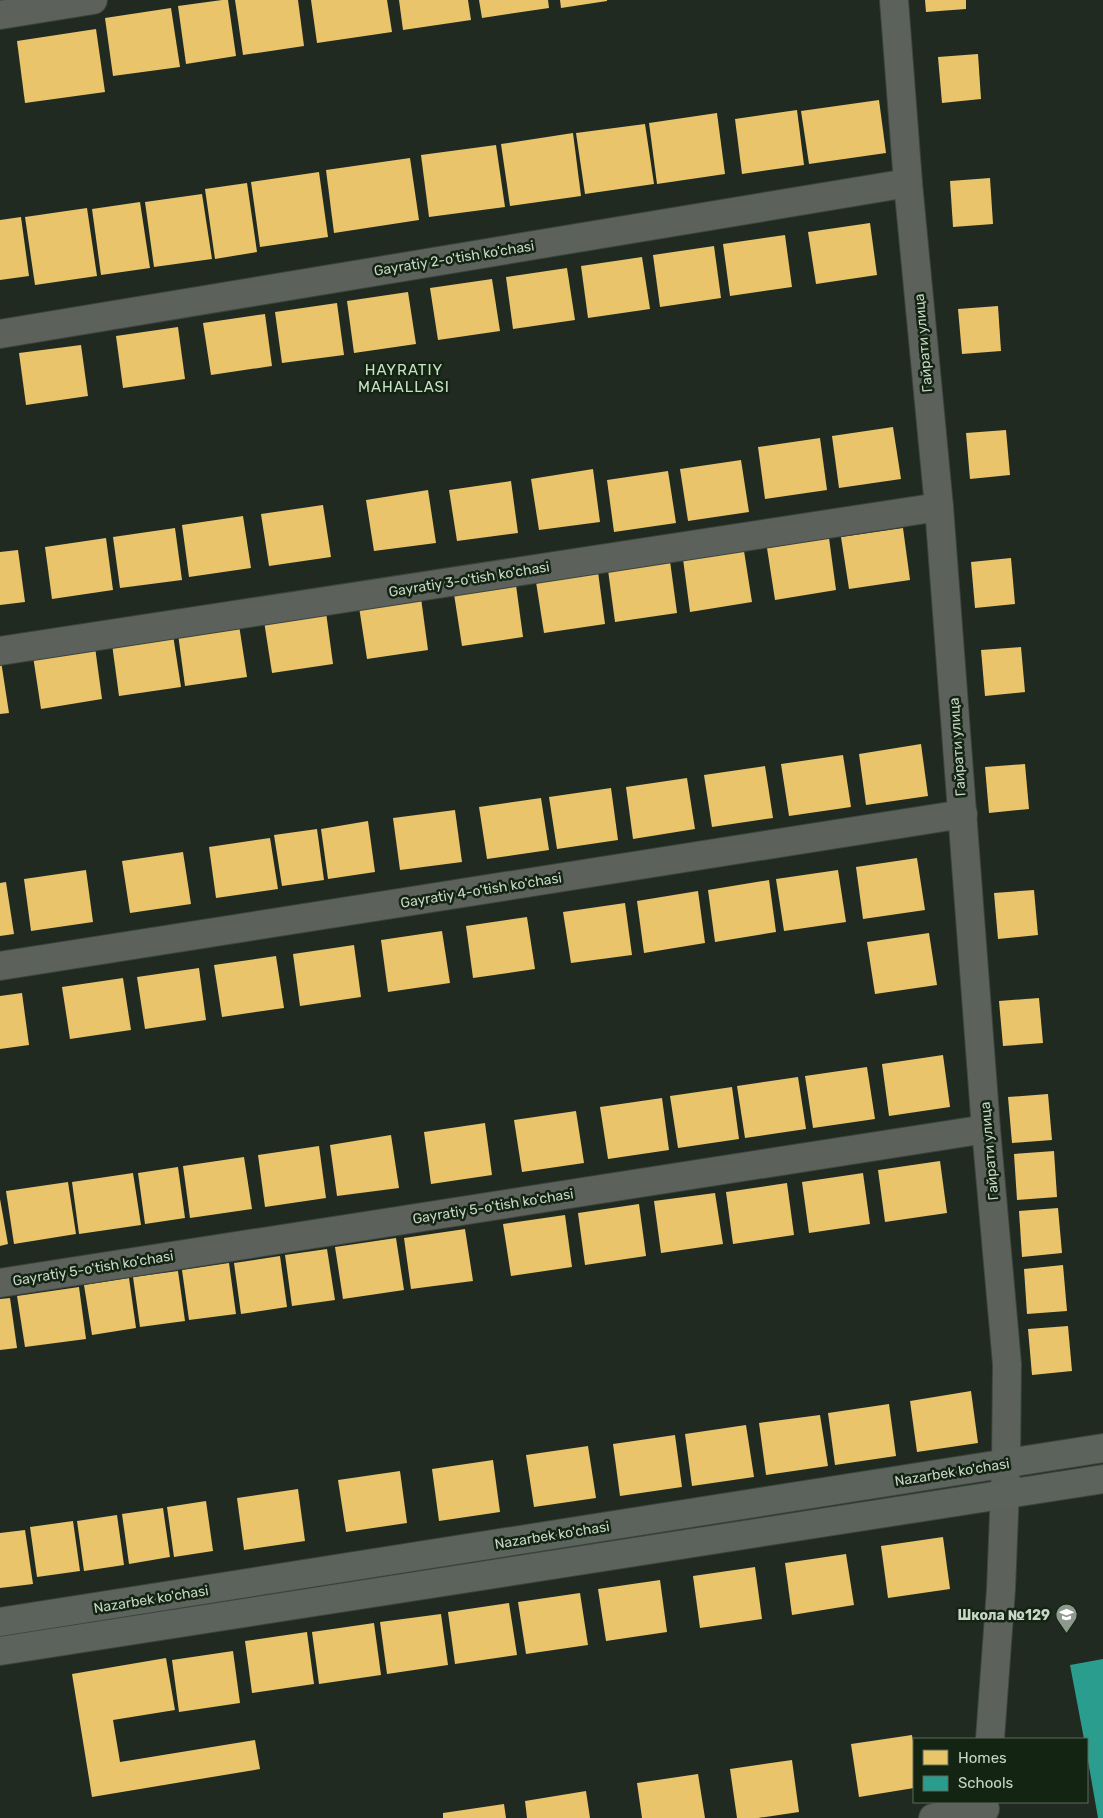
<svg xmlns="http://www.w3.org/2000/svg" width="1103" height="1818" font-family="Rubik,sans-serif">
  <rect width="100%" height="100%" fill="#202a20"/>
  <g fill="#e9c46a">
    <polygon points="222,0 228,0 236,56 186,64 178,6"/>
    <polygon points="235,0 298,0 304,46 243,55"/>
    <polygon points="311,0 387,0 392,32 317,43"/>
    <polygon points="399,0 468,0 471,20 403,30"/>
    <polygon points="479,0 548,0 549,8 482,18"/>
    <polygon points="560,0 607,0 607,1 561,8"/>
    <polygon points="925,0 966,0 966,9 926,12"/>
    <polygon points="171,8 180,67 113,76 105,18"/>
    <polygon points="96,29 105,92 25,103 17,41"/>
    <polygon points="978,54 981,99 942,103 938,57"/>
    <polygon points="879,100 886,153 809,164 801,111"/>
    <polygon points="797,110 804,165 742,174 735,119"/>
    <polygon points="717,113 725,174 657,184 649,123"/>
    <polygon points="645,124 654,184 585,194 576,133"/>
    <polygon points="573,133 581,196 510,206 501,144"/>
    <polygon points="496,145 505,207 429,217 421,155"/>
    <polygon points="410,158 419,220 334,233 326,170"/>
    <polygon points="319,172 328,237 260,247 251,182"/>
    <polygon points="990,178 993,224 953,227 950,181"/>
    <polygon points="247,183 257,252 215,259 205,189"/>
    <polygon points="202,194 212,259 154,267 145,202"/>
    <polygon points="140,202 150,268 101,275 92,209"/>
    <polygon points="87,208 97,276 35,285 25,217"/>
    <polygon points="21,217 29,276 0,280 0,220"/>
    <polygon points="870,223 877,275 816,284 808,232"/>
    <polygon points="785,235 792,287 730,296 723,244"/>
    <polygon points="714,246 721,298 660,307 653,255"/>
    <polygon points="642,257 650,309 588,318 581,266"/>
    <polygon points="567,268 575,320 513,329 506,277"/>
    <polygon points="492,279 500,331 438,340 430,288"/>
    <polygon points="408,292 416,344 354,353 347,301"/>
    <polygon points="337,303 344,355 282,363 275,312"/>
    <polygon points="998,306 1001,351 962,354 958,309"/>
    <polygon points="265,314 272,366 211,375 203,323"/>
    <polygon points="178,327 185,379 123,388 116,336"/>
    <polygon points="81,345 88,396 26,405 19,353"/>
    <polygon points="893,427 901,479 839,488 832,436"/>
    <polygon points="1006,430 1010,475 970,479 966,433"/>
    <polygon points="820,438 827,490 765,499 758,447"/>
    <polygon points="741,460 749,512 688,521 680,469"/>
    <polygon points="593,469 600,522 539,530 531,479"/>
    <polygon points="668,471 676,523 614,532 607,480"/>
    <polygon points="511,481 518,533 457,541 449,490"/>
    <polygon points="428,490 436,543 374,551 366,500"/>
    <polygon points="323,505 331,557 269,566 261,514"/>
    <polygon points="243,516 251,568 189,577 182,525"/>
    <polygon points="175,528 182,580 120,588 113,537"/>
    <polygon points="903,528 910,580 849,589 841,537"/>
    <polygon points="106,538 113,590 52,599 45,547"/>
    <polygon points="829,538 836,590 775,600 767,548"/>
    <polygon points="18,550 25,602 0,605 0,552"/>
    <polygon points="744,551 752,602 690,612 683,559"/>
    <polygon points="1011,558 1015,604 975,608 971,562"/>
    <polygon points="670,561 677,613 615,622 608,570"/>
    <polygon points="598,572 605,624 544,633 536,582"/>
    <polygon points="516,585 523,637 462,646 454,594"/>
    <polygon points="421,598 428,650 367,659 359,607"/>
    <polygon points="326,612 333,664 272,673 264,621"/>
    <polygon points="239,625 247,677 185,686 178,634"/>
    <polygon points="173,635 181,687 119,696 112,644"/>
    <polygon points="95,647 102,699 41,709 33,656"/>
    <polygon points="1021,647 1025,692 985,696 981,650"/>
    <polygon points="1,661 9,713 0,714 0,662"/>
    <polygon points="921,744 928,796 866,805 859,754"/>
    <polygon points="843,755 851,807 789,816 781,764"/>
    <polygon points="1025,764 1029,809 989,813 985,767"/>
    <polygon points="765,766 773,818 712,827 704,775"/>
    <polygon points="687,778 695,829 633,839 626,787"/>
    <polygon points="611,788 618,840 557,849 549,797"/>
    <polygon points="541,798 549,850 487,859 479,807"/>
    <polygon points="455,810 462,862 400,870 393,818"/>
    <polygon points="368,821 375,872 328,879 321,829"/>
    <polygon points="317,829 324,880 282,886 274,835"/>
    <polygon points="270,838 278,889 216,898 209,847"/>
    <polygon points="183,852 191,904 130,913 122,861"/>
    <polygon points="917,858 925,910 863,919 856,867"/>
    <polygon points="86,870 93,922 31,931 24,879"/>
    <polygon points="838,870 846,922 784,931 776,879"/>
    <polygon points="769,880 776,932 715,942 708,890"/>
    <polygon points="6,882 14,934 0,936 0,883"/>
    <polygon points="1034,890 1038,935 998,939 994,893"/>
    <polygon points="698,891 705,943 644,953 637,901"/>
    <polygon points="625,903 632,955 571,963 563,912"/>
    <polygon points="527,917 535,969 473,978 466,926"/>
    <polygon points="442,931 450,983 388,992 381,940"/>
    <polygon points="929,933 937,985 875,994 867,942"/>
    <polygon points="354,945 361,997 300,1006 293,954"/>
    <polygon points="276,956 284,1008 222,1017 214,965"/>
    <polygon points="199,968 206,1020 145,1029 137,977"/>
    <polygon points="123,978 131,1030 70,1039 62,987"/>
    <polygon points="22,993 29,1045 0,1049 0,996"/>
    <polygon points="1039,998 1043,1043 1003,1046 999,1001"/>
    <polygon points="943,1055 950,1107 889,1116 882,1064"/>
    <polygon points="867,1067 875,1119 813,1128 805,1076"/>
    <polygon points="798,1077 806,1129 745,1138 737,1086"/>
    <polygon points="732,1087 739,1139 678,1148 670,1096"/>
    <polygon points="1048,1094 1052,1140 1012,1143 1008,1097"/>
    <polygon points="662,1098 669,1150 608,1159 600,1107"/>
    <polygon points="576,1111 584,1163 522,1172 514,1120"/>
    <polygon points="485,1123 492,1175 431,1184 424,1132"/>
    <polygon points="391,1135 399,1188 337,1196 330,1145"/>
    <polygon points="319,1146 326,1198 265,1207 258,1155"/>
    <polygon points="1054,1151 1057,1197 1017,1200 1014,1154"/>
    <polygon points="244,1157 252,1209 190,1218 183,1166"/>
    <polygon points="940,1161 947,1213 885,1222 878,1170"/>
    <polygon points="178,1167 185,1218 145,1224 138,1173"/>
    <polygon points="133,1173 141,1225 79,1234 72,1182"/>
    <polygon points="863,1173 870,1224 809,1233 802,1182"/>
    <polygon points="68,1182 76,1234 14,1244 6,1191"/>
    <polygon points="787,1183 794,1235 733,1244 726,1192"/>
    <polygon points="715,1193 723,1244 661,1253 654,1201"/>
    <polygon points="0,1199 8,1244 0,1246"/>
    <polygon points="639,1204 646,1256 585,1265 578,1213"/>
    <polygon points="1058,1208 1062,1253 1022,1257 1019,1211"/>
    <polygon points="565,1215 572,1267 511,1276 503,1224"/>
    <polygon points="465,1229 473,1281 411,1289 404,1238"/>
    <polygon points="396,1238 404,1290 343,1299 335,1247"/>
    <polygon points="327,1249 335,1300 292,1306 285,1255"/>
    <polygon points="280,1256 287,1307 241,1314 234,1263"/>
    <polygon points="229,1263 236,1314 189,1320 182,1270"/>
    <polygon points="1063,1265 1067,1311 1027,1314 1024,1269"/>
    <polygon points="178,1271 185,1321 140,1327 133,1277"/>
    <polygon points="129,1278 136,1328 92,1335 84,1285"/>
    <polygon points="79,1287 86,1339 25,1347 17,1296"/>
    <polygon points="10,1298 17,1348 0,1350 0,1299"/>
    <polygon points="1068,1326 1072,1371 1032,1375 1028,1329"/>
    <polygon points="971,1391 978,1443 917,1452 910,1401"/>
    <polygon points="889,1404 896,1456 835,1465 828,1413"/>
    <polygon points="820,1415 828,1466 766,1475 759,1423"/>
    <polygon points="746,1425 754,1477 692,1486 685,1434"/>
    <polygon points="675,1435 682,1487 620,1496 613,1444"/>
    <polygon points="588,1446 596,1498 534,1507 526,1455"/>
    <polygon points="493,1460 500,1512 439,1521 432,1469"/>
    <polygon points="400,1471 407,1523 346,1532 338,1480"/>
    <polygon points="298,1489 305,1541 244,1550 237,1498"/>
    <polygon points="206,1501 213,1551 174,1557 167,1507"/>
    <polygon points="163,1508 170,1557 129,1564 122,1514"/>
    <polygon points="117,1515 124,1565 84,1571 77,1521"/>
    <polygon points="73,1521 80,1571 37,1577 30,1527"/>
    <polygon points="25,1530 33,1584 0,1588 0,1533"/>
    <polygon points="943,1537 950,1589 888,1598 881,1546"/>
    <polygon points="846,1554 854,1605 792,1615 785,1563"/>
    <polygon points="755,1567 762,1619 700,1628 693,1576"/>
    <polygon points="660,1580 667,1632 606,1641 598,1589"/>
    <polygon points="580,1593 588,1645 526,1654 518,1602"/>
    <polygon points="509,1603 517,1655 455,1664 448,1612"/>
    <polygon points="441,1614 448,1665 387,1674 380,1622"/>
    <polygon points="374,1623 381,1675 319,1684 312,1632"/>
    <polygon points="307,1632 314,1684 252,1693 245,1641"/>
    <polygon points="233,1651 240,1703 179,1712 172,1660"/>
    <polygon points="166,1658 175,1710 113,1720 120,1762 255,1740 260,1769 92,1797 72,1674"/>
    <polygon points="912,1735 914,1748 914,1788 859,1797 851,1744"/>
    <polygon points="792,1760 799,1812 758,1818 737,1818 730,1769"/>
    <polygon points="698,1774 705,1818 642,1818 637,1783"/>
    <polygon points="586,1791 590,1818 527,1818 525,1801"/>
    <polygon points="504,1804 506,1818 443,1818 443,1813"/>
  </g>
  <polygon fill="#2a9d8f" points="1103,1659 1103,1818 1098,1818 1087,1755 1087,1739 1084,1739 1070,1665"/>
  <g fill="none" stroke-linecap="round" stroke-linejoin="round">
    <defs>
      <g id="minor">
        <polyline points="894,0 908,183 939,507 986,1129 1007,1364 1006,1464 1001,1589 990,1739"/>
        <polyline points="0,15 93,0"/>
        <polyline points="0,334 908,183"/>
        <polyline points="0,651 939,507"/>
        <polyline points="0,966 963,814"/>
        <polyline points="0,1283 986,1129"/>
        <polyline points="933,1818 985,1809"/>
      </g>
      <g id="major">
        <polyline points="0,1622 1103,1448"/>
        <polyline points="0,1651 1103,1479"/>
      </g>
    </defs>
    <use href="#minor" stroke="#3c453c" stroke-width="30"/>
    <use href="#major" stroke="#3c453c" stroke-width="30"/>
    <use href="#minor" stroke="#5c615c" stroke-width="28"/>
    <use href="#major" stroke="#5c625c" stroke-width="28"/>
  </g>
  <defs>
    <symbol id="school-pin" viewBox="-11 -11 22 30"><path d="M0 17L-7.5 6A9.5 9.5 0 1 1 7.5 6Z" fill="#8e998d" stroke="#132512"/><path d="M0-5L7-2L0 1L-7-2ZM-4 1L0 2.5L4 1V4Q0 6-4 4Z" fill="#fff"/></symbol>
  </defs>
  <g fill-rule="evenodd">
    <use href="#school-pin" x="1054" y="1602" width="25" height="34"/>
  </g>
  <g text-anchor="middle" stroke-width="5" stroke-linejoin="round" paint-order="stroke">
    <g font-size="14" fill="#c9d5c8" stroke="#132512">
      <text transform="translate(454 258) rotate(-9)" y="5">Gayratiy 2-o'tish ko'chasi</text>
      <text transform="translate(923 343) rotate(-95)" y="5">Гайрати улица</text>
      <text transform="translate(469 579) rotate(-9)" y="5">Gayratiy 3-o'tish ko'chasi</text>
      <text transform="translate(957 747) rotate(-94)" y="5">Гайрати улица</text>
      <text transform="translate(481 890) rotate(-9)" y="5">Gayratiy 4-o'tish ko'chasi</text>
      <text transform="translate(989 1151) rotate(-95)" y="5">Гайрати улица</text>
      <text transform="translate(493 1206) rotate(-9)" y="5">Gayratiy 5-o'tish ko'chasi</text>
      <text transform="translate(93 1268) rotate(-9)" y="5">Gayratiy 5-o'tish ko'chasi</text>
      <text transform="translate(952 1472) rotate(-9)" y="5">Nazarbek ko'chasi</text>
      <text transform="translate(552 1535) rotate(-9)" y="5">Nazarbek ko'chasi</text>
      <text transform="translate(151 1599) rotate(-9)" y="5">Nazarbek ko'chasi</text>
    </g>
    <g font-size="14" font-weight="bold" fill="#c9d5c8" stroke="#132512" text-anchor="end">
      <text x="1050" y="1620">Школа №129</text>
    </g>
    <g font-size="15" letter-spacing="1" fill="#c9e1c7" stroke="#132512">
      <text x="404" y="375">HAYRATIY<tspan x="404" dy="17">MAHALLASI</tspan></text>
    </g>
  </g>
  <rect x="913" y="1738" width="175" height="65" fill="#132512" stroke="#5c6b5b"/>
  <rect x="923" y="1750" width="25" height="15" fill="#e9c46a" stroke="#5c6b5b"/>
  <text x="958" y="1763" font-size="15" fill="#c9d5c8">Homes</text>
  <rect x="923" y="1776" width="25" height="15" fill="#2a9d8f" stroke="#5c6b5b"/>
  <text x="958" y="1788" font-size="15" fill="#c9d5c8">Schools</text>
</svg>
